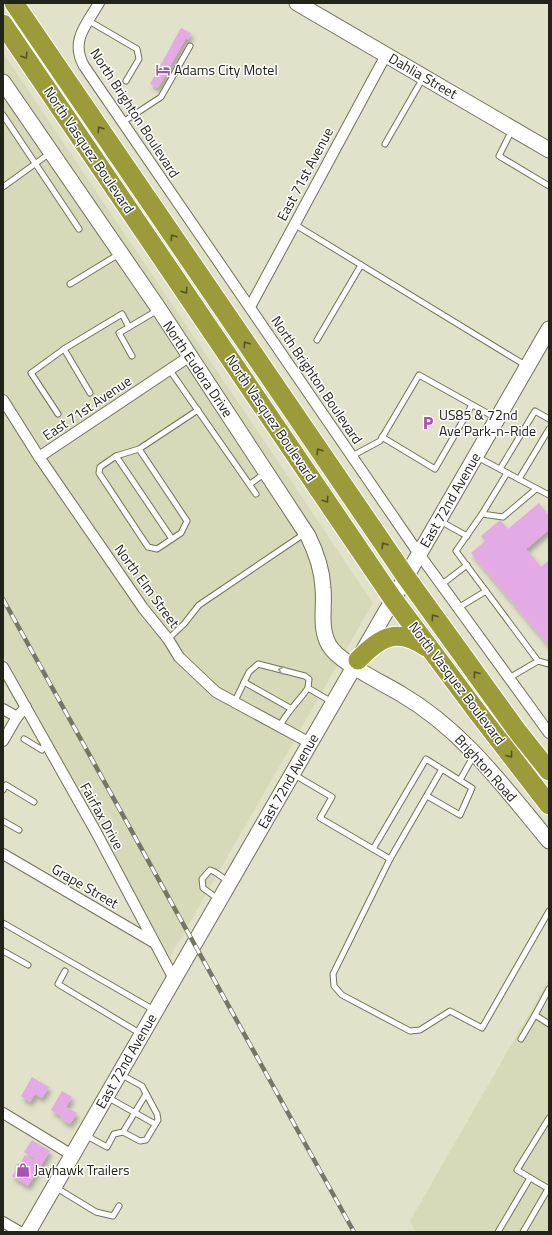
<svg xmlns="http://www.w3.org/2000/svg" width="552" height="1235" font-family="'Titillium Web',sans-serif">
  <defs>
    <filter id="shadow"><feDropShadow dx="2.5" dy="4.5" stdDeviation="2" flood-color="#0004"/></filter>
  </defs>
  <rect width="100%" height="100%" fill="#e1e2c9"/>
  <g fill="#d8d9b8">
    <polygon points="3,53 373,603 170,957 3,654"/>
    <polygon points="549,979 549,1232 416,1232 410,1221"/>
  </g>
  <g fill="#e3aae5" filter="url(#shadow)">
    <polygon points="181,28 191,33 188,40 186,38 158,88 150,84"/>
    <polygon points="539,503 549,516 549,530 526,549 541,567 549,560 549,646 471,553 485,541 481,536 500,520 508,529"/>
    <polygon points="32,1077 49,1087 42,1098 35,1094 30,1102 21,1096"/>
    <polygon points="62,1091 72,1097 66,1107 77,1113 70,1124 61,1119 62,1117 51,1110"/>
    <polygon points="32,1140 50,1151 28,1186 12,1176 17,1168 15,1167 18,1163 20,1164 25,1155 33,1160 35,1159 24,1152"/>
  </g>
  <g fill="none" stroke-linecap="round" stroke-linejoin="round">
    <defs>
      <g id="lane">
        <polyline points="89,21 137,49 139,59 126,81"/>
        <polyline points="3,115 79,229"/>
        <polyline points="123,122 161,97 190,46"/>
        <polyline points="512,130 499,156 549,186"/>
        <polyline points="385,144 423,78"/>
        <polyline points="3,187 50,153"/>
        <polyline points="294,224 525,365"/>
        <polyline points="70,284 119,254"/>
        <polyline points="317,340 361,265"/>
        <polyline points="132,356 119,333 158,310"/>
        <polyline points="169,369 256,494"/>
        <polyline points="90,393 64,349 122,314 129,327"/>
        <polyline points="58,414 31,373 64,349"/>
        <polyline points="382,437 435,469 472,405"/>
        <polygon points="139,449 187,521 181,533 157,549 148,547 99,473 100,467 116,456"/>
        <polyline points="139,449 198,410"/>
        <polyline points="116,456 172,539"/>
        <polyline points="352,456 380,441 419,375 496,418"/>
        <polyline points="477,457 549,495"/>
        <polyline points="500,469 535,411 549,419"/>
        <polyline points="507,473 482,514 503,517 536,489"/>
        <polyline points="519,479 549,429"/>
        <polyline points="250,484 264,474"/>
        <polyline points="482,514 456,551 538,661"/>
        <polyline points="440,521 467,536"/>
        <polyline points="441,585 467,565"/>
        <polyline points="458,608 486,591"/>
        <polyline points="168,639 184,624 199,605 304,534"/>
        <polyline points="509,678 538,661 549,664"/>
        <polyline points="244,682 290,708"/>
        <polyline points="234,703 249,672 258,664 305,676 309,679 308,688"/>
        <path d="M279,727C287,712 298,702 308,688L332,702"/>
        <polyline points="24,739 42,750 45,743"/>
        <polyline points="293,774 332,797 320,818 373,849"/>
        <polyline points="460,780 474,755"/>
        <polyline points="3,790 6,785 34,802"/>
        <polyline points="427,796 460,815 472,788 426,759 373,849 390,859 442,769"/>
        <polyline points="3,821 19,830"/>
        <polyline points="390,859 333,974 334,986 342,995 410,1031 420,1030 450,1011 482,1028 549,911"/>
        <polyline points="218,899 203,888 202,879 210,870 215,872 229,882"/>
        <polyline points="3,923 154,1010"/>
        <polyline points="3,951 28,965"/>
        <polyline points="65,971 58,984 141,1034"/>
        <polyline points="549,989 535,1015 549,1024"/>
        <polyline points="521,1039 535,1015"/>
        <polyline points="107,1097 155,1124"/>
        <polyline points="549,1118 517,1170 549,1189"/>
        <polyline points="123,1132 146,1094"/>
        <polyline points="85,1135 107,1147 114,1134 123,1132 140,1141 146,1140 158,1120 157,1114 142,1086 120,1074"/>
        <polyline points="55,1187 96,1212 113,1216 119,1206"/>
        <polyline points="498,1232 530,1178"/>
        <polyline points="523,1232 548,1189"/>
      </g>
      <g id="street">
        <path d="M99,3C86,25 70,41 84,66L419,554L549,733"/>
        <polyline points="250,307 386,55"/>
        <polyline points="3,400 39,457 143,608 168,639 179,657 216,692 310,743"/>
        <polyline points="39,457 190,356"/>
        <polyline points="3,667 96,832 174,979"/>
        <polyline points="3,709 17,717"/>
        <polyline points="3,741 17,717 26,707"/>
        <polyline points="3,854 153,942"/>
        <polyline points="3,1113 72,1155"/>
        <polyline points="3,1222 20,1232"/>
      </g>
      <g id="secondary">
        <polyline points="297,3 549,150"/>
        <path d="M3,82L159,309L308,536C316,552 322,569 323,588C325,606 319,628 329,645C338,662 383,683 401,694C463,730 504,787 549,841"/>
        <polyline points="28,1232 549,329"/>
      </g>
      <g id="highway">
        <polyline points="14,3 406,577 518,732 549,771"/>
        <polyline points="3,24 393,599 478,713 549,805"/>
        <path d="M358,660C380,637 397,627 426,647"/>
      </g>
    </defs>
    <use href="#lane" stroke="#72725b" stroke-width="7"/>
    <use href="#street" stroke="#72725b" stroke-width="12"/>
    <use href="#secondary" stroke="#72725b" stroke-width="17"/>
    <use href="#highway" stroke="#fff" stroke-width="21"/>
    <use href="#lane" stroke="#fff" stroke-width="5"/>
    <use href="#street" stroke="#fff" stroke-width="10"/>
    <use href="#secondary" stroke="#fff" stroke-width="15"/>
    <use href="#highway" stroke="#9c9b39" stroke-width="19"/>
    <defs>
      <polyline id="rail" points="3,599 354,1232"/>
    </defs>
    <use href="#rail" stroke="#757666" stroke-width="4.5"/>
    <use href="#rail" stroke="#fff" stroke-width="3" stroke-dasharray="9" stroke-linecap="butt"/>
  </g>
  <defs><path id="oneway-chevron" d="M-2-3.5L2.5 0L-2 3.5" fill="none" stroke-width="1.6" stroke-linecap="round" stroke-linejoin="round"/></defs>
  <g stroke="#535326">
    <use href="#oneway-chevron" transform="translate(25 56) rotate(56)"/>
    <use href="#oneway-chevron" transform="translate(100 129) rotate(-124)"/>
    <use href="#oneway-chevron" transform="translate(173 237) rotate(-124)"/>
    <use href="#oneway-chevron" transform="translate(185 291) rotate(56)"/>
    <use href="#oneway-chevron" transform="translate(246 344) rotate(-124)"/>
    <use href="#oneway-chevron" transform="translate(319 451) rotate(-124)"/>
    <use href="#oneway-chevron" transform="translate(326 500) rotate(56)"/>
    <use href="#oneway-chevron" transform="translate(384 545) rotate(-124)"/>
    <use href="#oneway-chevron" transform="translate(434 617) rotate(-125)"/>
    <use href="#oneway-chevron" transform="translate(476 674) rotate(-126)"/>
    <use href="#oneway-chevron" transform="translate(510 755) rotate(52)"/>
  </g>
  <use stroke="#9c9c98" href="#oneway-chevron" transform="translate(281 670) rotate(-166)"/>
  <defs>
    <symbol id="hotel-bare" viewBox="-9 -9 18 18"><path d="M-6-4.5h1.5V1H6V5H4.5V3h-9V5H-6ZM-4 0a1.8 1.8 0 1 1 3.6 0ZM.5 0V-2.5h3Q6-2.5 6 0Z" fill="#af4eb5" stroke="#fff" stroke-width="2.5" paint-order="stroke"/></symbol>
    <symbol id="parking-bare" viewBox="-9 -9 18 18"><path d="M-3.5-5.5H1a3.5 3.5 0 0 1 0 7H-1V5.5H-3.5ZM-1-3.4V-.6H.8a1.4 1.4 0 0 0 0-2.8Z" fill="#af4eb5" stroke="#fff" stroke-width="2.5" paint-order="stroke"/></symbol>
    <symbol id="shop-bare" viewBox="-9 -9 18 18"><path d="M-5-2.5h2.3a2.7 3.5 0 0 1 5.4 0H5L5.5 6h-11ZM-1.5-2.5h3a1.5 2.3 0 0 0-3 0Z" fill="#af4eb5" stroke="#fff" stroke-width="2.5" paint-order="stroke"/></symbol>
  </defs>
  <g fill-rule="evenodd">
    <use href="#hotel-bare" x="153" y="60" width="20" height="20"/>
    <use href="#parking-bare" x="418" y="413" width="20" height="20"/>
    <use href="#shop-bare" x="13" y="1160" width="20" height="20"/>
  </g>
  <g text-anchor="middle" stroke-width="3" stroke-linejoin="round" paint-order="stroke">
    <g font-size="14" fill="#222319" stroke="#fff" text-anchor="start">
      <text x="174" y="75">Adams City Motel</text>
      <text x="439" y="420">US85 &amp; 72nd<tspan x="439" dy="16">Ave Park-n-Ride</tspan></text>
      <text x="34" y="1175">Jayhawk Trailers</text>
    </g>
    <g font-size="14" fill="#222319" stroke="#fff">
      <text transform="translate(423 76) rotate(30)" y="5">Dahlia Street</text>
      <text transform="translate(135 113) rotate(57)" y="5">North Brighton Boulevard</text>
      <text transform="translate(89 150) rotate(56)" y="5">North Vasquez Boulevard</text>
      <text transform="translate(305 174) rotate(-62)" y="5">East 71st Avenue</text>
      <text transform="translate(198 369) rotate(56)" y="5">North Eudora Drive</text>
      <text transform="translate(317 380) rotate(56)" y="5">North Brighton Boulevard</text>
      <text transform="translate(87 408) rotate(-34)" y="5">East 71st Avenue</text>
      <text transform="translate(271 418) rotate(56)" y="5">North Vasquez Boulevard</text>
      <text transform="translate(450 500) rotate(-60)" y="5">East 72nd Avenue</text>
      <text transform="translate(147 586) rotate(54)" y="5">North Elm Street</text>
      <text transform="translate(457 683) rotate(53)" y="5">North Vasquez Boulevard</text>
      <text transform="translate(486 768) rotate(48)" y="5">Brighton Road</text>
      <text transform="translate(288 781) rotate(-60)" y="5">East 72nd Avenue</text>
      <text transform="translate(102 816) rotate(61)" y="5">Fairfax Drive</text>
      <text transform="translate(85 886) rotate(30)" y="5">Grape Street</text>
      <text transform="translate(126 1061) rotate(-60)" y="5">East 72nd Avenue</text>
    </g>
  </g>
  <rect width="552" height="1235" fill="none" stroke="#222319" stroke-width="8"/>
</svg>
